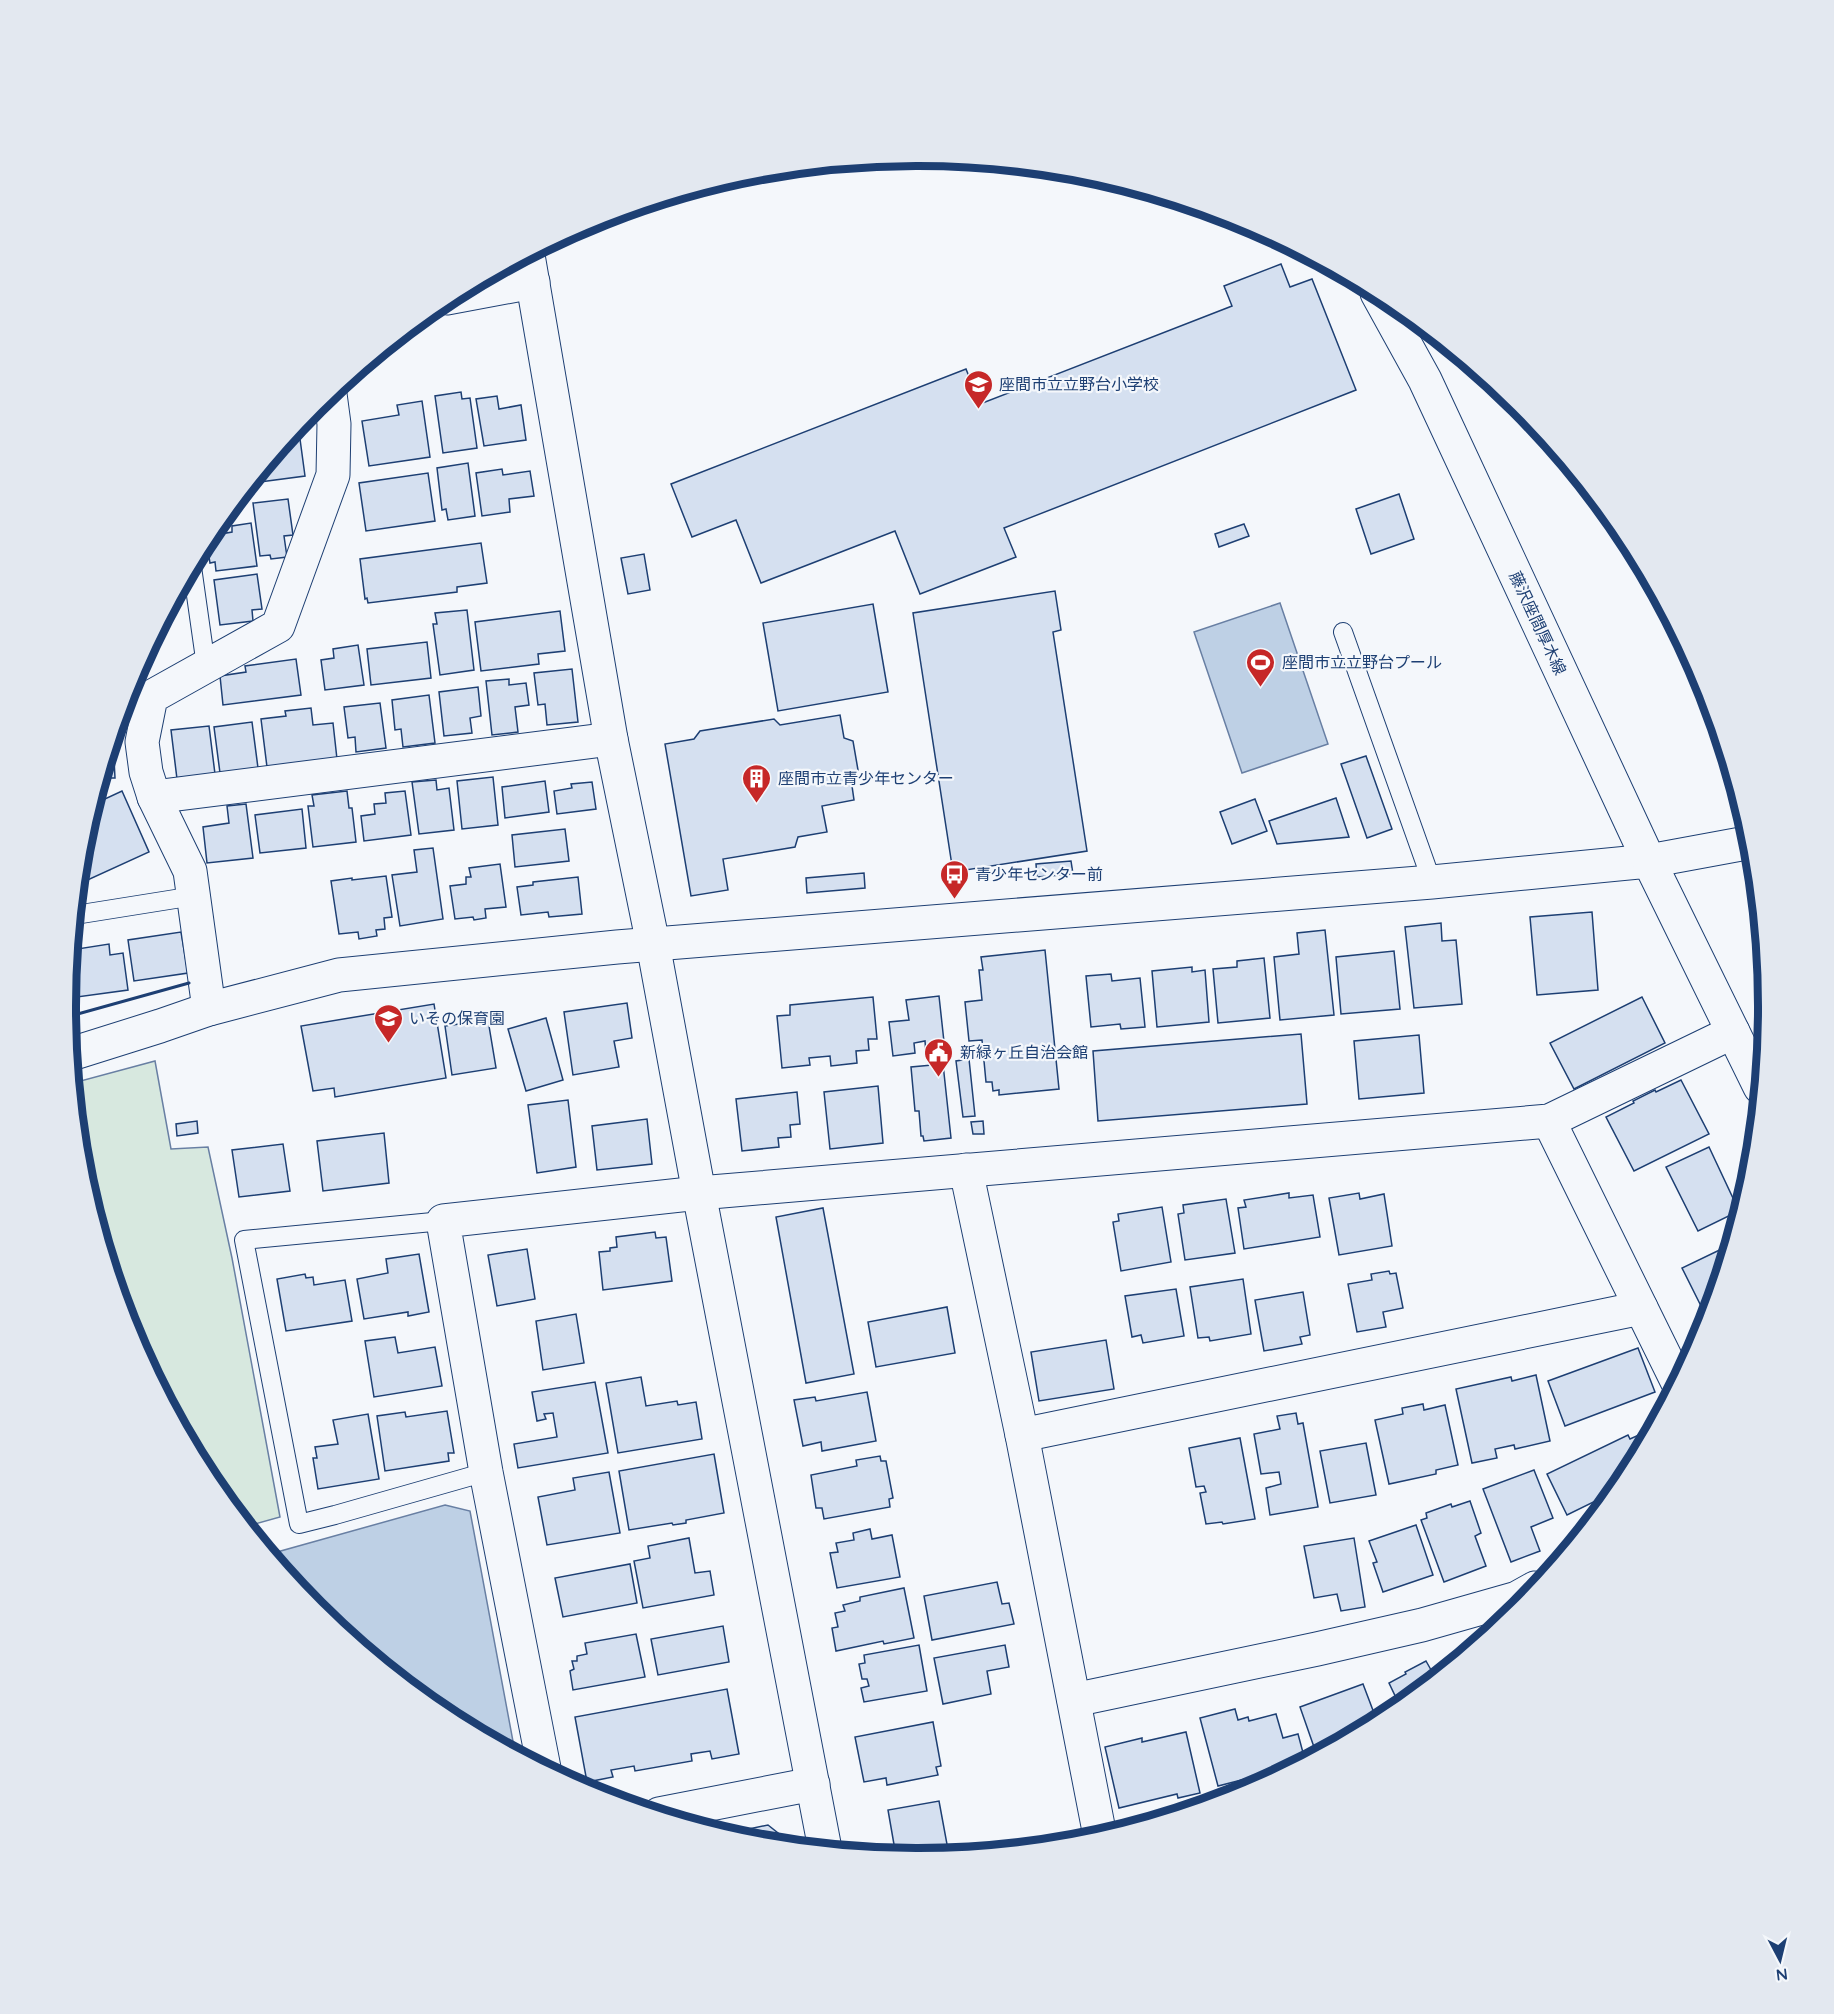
<svg xmlns="http://www.w3.org/2000/svg" width="1834" height="2014" font-family="Quicksand,'Noto Sans JP',sans-serif">
  <rect width="100%" height="100%" fill="#f4f7fb"/>
  <polygon fill="#d7e8df" stroke="#687fa3" stroke-width="1.5" points="155,1061 171,1149 208,1147 232,1258 280,1517 248,1526 209,1480 131,1332 82,1173 73,1083"/>
  <g fill="#bed0e5" stroke="#687fa3" stroke-width="1.5">
    <polygon points="1280,603 1328,744 1242,773 1194,632"/>
    <polygon points="445,1505 470,1511 515,1752 444,1714 315,1609 270,1554"/>
  </g>
  <g fill="#d5e0f0" stroke="#1d3f73" stroke-width="1.5">
    <polygon points="1281,264 1290,287 1312,279 1356,390 1004,528 1016,557 920,594 895,531 761,583 736,520 692,537 671,484 966,369 980,404 1232,306 1224,286"/>
    <polygon points="461,392 462,399 470,398 477,448 443,453 435,396"/>
    <polygon points="497,396 499,409 521,405 526,440 484,446 476,399"/>
    <polygon points="422,401 430,457 369,466 362,421 399,415 397,405"/>
    <polygon points="300,439 305,476 252,483 286,440"/>
    <polygon points="468,463 475,516 448,520 446,509 442,510 437,468"/>
    <polygon points="502,469 503,475 530,471 534,496 509,499 510,512 482,516 476,473"/>
    <polygon points="428,473 435,521 366,531 359,483"/>
    <polygon points="1399,494 1414,539 1371,554 1356,509"/>
    <polygon points="288,499 293,535 284,536 287,557 271,559 270,555 260,556 253,503"/>
    <polygon points="251,523 257,566 216,571 215,562 210,563 206,540 209,536 232,532 232,526"/>
    <polygon points="1244,524 1249,536 1219,547 1215,534"/>
    <polygon points="481,543 487,583 457,587 457,592 368,603 367,598 365,599 360,559"/>
    <polygon points="644,554 650,590 628,594 621,558"/>
    <polygon points="257,574 262,609 252,610 253,621 220,625 214,580"/>
    <polygon points="1055,591 1061,630 1053,632 1087,851 953,872 913,613"/>
    <polygon points="873,604 888,692 778,711 763,623"/>
    <polygon points="467,610 474,670 440,675 433,624 437,624 435,613"/>
    <polygon points="560,611 565,651 538,654 539,664 481,671 475,622"/>
    <polygon points="163,621 164,636 154,637"/>
    <polygon points="427,642 431,678 371,685 367,649"/>
    <polygon points="358,645 364,685 325,690 321,660 334,658 333,649"/>
    <polygon points="296,659 301,695 223,705 220,676 246,672 245,666"/>
    <polygon points="572,669 578,722 547,725 545,704 538,705 534,673"/>
    <polygon points="509,679 509,685 526,683 529,705 515,707 518,732 492,735 486,681"/>
    <polygon points="478,687 481,716 470,718 472,733 444,736 439,692"/>
    <polygon points="429,695 435,743 403,747 401,729 395,730 392,700"/>
    <polygon points="380,703 386,748 356,752 355,737 348,738 344,707"/>
    <polygon points="311,708 313,725 333,723 337,759 267,767 261,719 286,716 285,711"/>
    <polygon points="840,715 844,738 853,741 858,770 851,779 854,800 822,806 827,832 798,837 795,847 723,859 728,890 691,896 665,744 694,739 700,731 774,719 780,725"/>
    <polygon points="252,722 258,768 220,773 214,727"/>
    <polygon points="209,726 215,774 177,779 171,730"/>
    <polygon points="113,740 115,778 101,778"/>
    <polygon points="1366,756 1392,829 1367,838 1341,764"/>
    <polygon points="493,777 498,825 462,829 457,781"/>
    <polygon points="436,780 437,790 449,788 454,830 419,834 412,782"/>
    <polygon points="545,781 549,812 505,818 502,787"/>
    <polygon points="592,782 596,809 557,814 554,791 572,788 571,784"/>
    <polygon points="122,791 149,852 81,883 79,878 82,841 94,804"/>
    <polygon points="347,791 349,808 352,808 356,842 313,847 308,806 314,806 312,795"/>
    <polygon points="405,791 411,835 364,841 361,816 375,814 374,804 386,803 385,793"/>
    <polygon points="1336,798 1349,837 1277,844 1269,821"/>
    <polygon points="1255,799 1267,831 1232,844 1220,812"/>
    <polygon points="246,804 253,858 207,863 203,827 229,823 227,806"/>
    <polygon points="302,809 306,848 260,853 255,815"/>
    <polygon points="565,829 569,861 515,867 512,835"/>
    <polygon points="433,848 443,919 400,926 392,875 417,872 414,850"/>
    <polygon points="1071,861 1073,874 1037,877 1036,864"/>
    <polygon points="500,864 506,907 485,909 486,918 474,920 473,917 455,919 450,886 466,884 466,877 471,877 469,868"/>
    <polygon points="864,873 865,888 807,893 806,878"/>
    <polygon points="386,876 392,917 384,918 385,929 376,930 377,936 359,939 358,932 339,934 331,881 352,878 352,880"/>
    <polygon points="578,877 582,914 549,917 548,912 521,915 517,887 533,885 533,882"/>
    <polygon points="1592,912 1598,990 1537,995 1530,917"/>
    <polygon points="1441,923 1442,941 1456,940 1462,1004 1414,1008 1405,927"/>
    <polygon points="1325,930 1334,1015 1280,1020 1274,957 1299,954 1297,933"/>
    <polygon points="181,932 188,973 134,981 128,940"/>
    <polygon points="109,944 110,955 123,953 128,990 77,997 71,955 78,955 77,949"/>
    <polygon points="1045,950 1059,1089 999,1095 999,1090 993,1091 992,1082 986,1082 982,1040 969,1041 965,1002 982,1000 979,970 983,970 981,957"/>
    <polygon points="1394,951 1400,1009 1341,1014 1336,957"/>
    <polygon points="1264,958 1270,1018 1218,1023 1213,969 1237,967 1237,961"/>
    <polygon points="1192,967 1192,972 1205,970 1209,1022 1157,1027 1152,971"/>
    <polygon points="1111,974 1112,981 1140,978 1145,1027 1121,1029 1120,1024 1091,1027 1086,976"/>
    <polygon points="939,996 945,1051 926,1054 925,1041 914,1043 915,1053 893,1056 889,1022 909,1020 906,1000"/>
    <polygon points="873,997 877,1039 868,1039 869,1050 856,1051 857,1063 831,1066 830,1056 809,1058 810,1065 782,1068 777,1016 790,1015 790,1005"/>
    <polygon points="1642,997 1665,1043 1574,1089 1550,1043"/>
    <polygon points="627,1003 632,1038 614,1041 619,1067 573,1075 564,1012"/>
    <polygon points="434,1004 446,1078 335,1097 334,1088 313,1091 301,1026"/>
    <polygon points="546,1018 563,1080 526,1091 508,1029"/>
    <polygon points="488,1020 496,1068 452,1075 445,1026"/>
    <polygon points="1301,1034 1307,1104 1098,1121 1093,1051"/>
    <polygon points="1419,1035 1424,1093 1359,1099 1354,1041"/>
    <polygon points="969,1059 975,1116 963,1117 956,1061"/>
    <polygon points="943,1064 951,1138 924,1141 923,1136 921,1136 919,1111 915,1111 911,1067"/>
    <polygon points="1681,1080 1709,1134 1634,1171 1606,1117 1634,1103 1633,1101 1655,1090 1656,1092"/>
    <polygon points="878,1086 883,1143 830,1149 824,1092"/>
    <polygon points="797,1092 800,1124 790,1125 791,1137 778,1138 779,1147 742,1151 736,1099"/>
    <polygon points="568,1100 576,1167 537,1173 528,1105"/>
    <polygon points="647,1119 652,1164 597,1170 592,1126"/>
    <polygon points="197,1121 198,1133 177,1136 176,1124"/>
    <polygon points="983,1121 984,1134 973,1134 971,1122"/>
    <polygon points="384,1133 389,1183 323,1191 317,1141"/>
    <polygon points="283,1144 290,1191 239,1197 232,1150"/>
    <polygon points="1709,1147 1739,1211 1698,1231 1666,1167"/>
    <polygon points="1289,1193 1289,1198 1313,1195 1320,1237 1244,1249 1238,1208 1246,1207 1244,1200"/>
    <polygon points="1359,1193 1360,1199 1384,1194 1392,1246 1339,1255 1329,1198"/>
    <polygon points="1226,1199 1235,1253 1185,1260 1178,1214 1184,1213 1183,1205"/>
    <polygon points="1162,1207 1171,1262 1121,1271 1113,1222 1119,1221 1118,1214"/>
    <polygon points="823,1208 854,1374 806,1383 776,1217"/>
    <polygon points="655,1232 656,1238 666,1237 672,1281 603,1290 599,1252 610,1251 610,1248 617,1247 616,1237"/>
    <polygon points="1730,1245 1711,1308 1704,1312 1682,1268"/>
    <polygon points="527,1249 535,1299 497,1306 488,1255"/>
    <polygon points="419,1254 429,1312 408,1316 408,1312 364,1319 357,1279 388,1273 386,1259"/>
    <polygon points="1389,1271 1390,1274 1396,1273 1403,1308 1383,1312 1386,1327 1357,1332 1348,1284 1372,1280 1371,1274"/>
    <polygon points="305,1274 306,1278 313,1277 314,1285 345,1280 352,1321 286,1331 277,1279"/>
    <polygon points="1243,1279 1251,1334 1210,1341 1209,1337 1198,1338 1190,1287"/>
    <polygon points="1176,1289 1184,1336 1143,1343 1141,1335 1132,1337 1125,1296"/>
    <polygon points="1303,1292 1310,1335 1300,1337 1302,1344 1264,1351 1255,1300"/>
    <polygon points="947,1307 955,1353 876,1367 868,1322"/>
    <polygon points="576,1314 584,1363 543,1370 536,1321"/>
    <polygon points="395,1337 398,1353 435,1347 442,1386 374,1397 365,1341"/>
    <polygon points="1106,1340 1114,1389 1039,1401 1031,1352"/>
    <polygon points="1638,1348 1655,1392 1565,1426 1548,1381"/>
    <polygon points="1536,1375 1550,1441 1515,1449 1514,1445 1495,1449 1497,1458 1472,1463 1456,1389 1511,1377 1512,1381"/>
    <polygon points="641,1377 646,1406 677,1401 678,1405 696,1402 702,1439 618,1453 606,1383"/>
    <polygon points="595,1382 608,1453 518,1468 514,1444 557,1437 553,1413 544,1414 546,1419 537,1421 532,1392"/>
    <polygon points="867,1392 876,1441 822,1451 821,1442 803,1446 794,1400 815,1397 816,1401"/>
    <polygon points="1423,1404 1424,1410 1445,1405 1458,1465 1436,1470 1436,1474 1389,1484 1375,1420 1403,1414 1402,1408"/>
    <polygon points="447,1411 454,1453 448,1453 449,1461 385,1471 377,1416 405,1412 406,1417"/>
    <polygon points="1296,1413 1298,1424 1303,1423 1318,1507 1270,1515 1266,1488 1281,1484 1279,1472 1261,1474 1254,1434 1280,1429 1277,1416"/>
    <polygon points="368,1414 379,1479 318,1489 313,1458 317,1458 315,1447 338,1444 333,1420"/>
    <polygon points="1652,1429 1624,1480 1614,1492 1567,1515 1547,1474 1628,1435 1630,1439"/>
    <polygon points="1240,1438 1255,1519 1223,1524 1222,1522 1206,1524 1200,1493 1206,1492 1204,1486 1196,1487 1189,1448"/>
    <polygon points="1366,1443 1376,1495 1330,1503 1320,1451"/>
    <polygon points="714,1454 724,1513 686,1520 686,1523 673,1525 672,1523 629,1530 619,1471"/>
    <polygon points="880,1456 881,1461 886,1461 893,1498 889,1499 890,1507 824,1519 822,1508 816,1508 811,1475 857,1466 856,1460"/>
    <polygon points="1534,1470 1553,1518 1531,1527 1540,1551 1511,1562 1483,1489"/>
    <polygon points="609,1472 620,1533 547,1545 538,1497 575,1490 573,1478"/>
    <polygon points="1470,1501 1481,1533 1475,1536 1486,1566 1444,1582 1421,1520 1427,1518 1426,1513 1451,1504 1452,1507"/>
    <polygon points="1416,1525 1433,1575 1383,1592 1373,1563 1377,1562 1369,1541"/>
    <polygon points="870,1529 872,1539 892,1535 900,1577 837,1588 830,1553 838,1552 836,1543 854,1540 853,1533"/>
    <polygon points="689,1538 695,1573 710,1571 714,1595 643,1608 634,1561 650,1558 648,1546"/>
    <polygon points="1354,1538 1365,1607 1341,1611 1337,1594 1314,1598 1304,1546"/>
    <polygon points="630,1564 637,1603 563,1617 555,1578"/>
    <polygon points="997,1582 1002,1604 1009,1603 1014,1624 932,1640 924,1596"/>
    <polygon points="904,1588 914,1638 884,1644 883,1641 836,1651 832,1628 838,1627 835,1613 845,1611 843,1605 860,1601 860,1597"/>
    <polygon points="723,1626 729,1662 658,1675 651,1639"/>
    <polygon points="636,1634 645,1677 573,1690 570,1671 574,1669 572,1661 577,1661 577,1656 587,1654 585,1643"/>
    <polygon points="919,1645 927,1691 864,1702 861,1688 869,1686 867,1679 862,1679 859,1664 865,1663 864,1655"/>
    <polygon points="1005,1645 1009,1667 987,1671 991,1694 943,1704 934,1658"/>
    <polygon points="1466,1652 1449,1666 1447,1662"/>
    <polygon points="1426,1661 1435,1677 1400,1706 1389,1683 1406,1674 1405,1672"/>
    <polygon points="1363,1684 1377,1721 1332,1745 1319,1750 1318,1746 1314,1747 1300,1707"/>
    <polygon points="727,1689 739,1754 712,1759 710,1751 691,1754 692,1761 635,1771 634,1766 611,1770 613,1777 587,1782 575,1717"/>
    <polygon points="1235,1709 1238,1720 1248,1717 1249,1721 1276,1714 1283,1738 1298,1734 1305,1760 1292,1767 1218,1786 1200,1718"/>
    <polygon points="933,1722 941,1766 936,1767 938,1775 887,1785 886,1778 864,1782 855,1737"/>
    <polygon points="1186,1732 1200,1793 1178,1798 1177,1794 1119,1808 1105,1747 1142,1738 1142,1742"/>
    <polygon points="939,1801 949,1855 917,1858 896,1856 888,1810"/>
    <polygon points="768,1825 783,1837 784,1845 751,1842 725,1834"/>
  </g>
  <g fill="none" stroke-linecap="round" stroke-linejoin="round">
    <defs>
      <g id="service">
        <polyline points="192,567 206,666"/>
        <polyline points="1343,632 1432,882"/>
        <polyline points="75,915 194,896"/>
        <polyline points="443,1221 244,1240 299,1524 335,1515 486,1472"/>
      </g>
      <g id="minor">
        <polyline points="528,255 611,739 653,944"/>
        <polyline points="447,298 533,282"/>
        <polyline points="154,797 611,739"/>
        <polyline points="209,1009 190,871 154,797 146,772 142,742 151,697 278,626 333,475 334,424 330,394"/>
        <polyline points="1549,1121 1677,1381"/>
        <polyline points="966,1170 1022,1435 1100,1836"/>
        <polyline points="1022,1435 1641,1308"/>
        <polyline points="1074,1700 1317,1649 1422,1625 1517,1598 1535,1588"/>
        <polyline points="544,1768 486,1472 443,1221 699,1193 1549,1121 1733,1032"/>
        <polyline points="659,1814 813,1784"/>
      </g>
      <g id="tertiary">
        <polyline points="653,944 699,1193 825,1849"/>
        <polyline points="71,1054 160,1026 209,1009 339,975 617,947 1432,882 1649,861 1760,1087"/>
      </g>
      <polyline id="primary" points="1377,293 1425,380 1649,861 1752,842"/>
    </defs>
    <use href="#service" stroke="#1d3f73" stroke-width="20"/>
    <use href="#minor" stroke="#1d3f73" stroke-width="35"/>
    <use href="#tertiary" stroke="#1d3f73" stroke-width="35"/>
    <use href="#primary" stroke="#1d3f73" stroke-width="35"/>
    <use href="#service" stroke="#f4f7fb" stroke-width="18"/>
    <use href="#minor" stroke="#f4f7fb" stroke-width="33"/>
    <use href="#tertiary" stroke="#f4f7fb" stroke-width="33"/>
    <use href="#primary" stroke="#f4f7fb" stroke-width="33"/>
    <polyline stroke="#1d3f73" stroke-width="3" points="67,1017 189,983"/>
  </g>
  <defs>
    <symbol id="school-pin" viewBox="-11 -11 22 30"><path d="M0 17L-7.5 6A9.5 9.5 0 1 1 7.5 6Z" fill="#c62828" stroke="#f4f7fb"/><path d="M0-5L7-2L0 1L-7-2ZM-4 1L0 2.5L4 1V4Q0 6-4 4Z" fill="#fff"/></symbol>
    <symbol id="stadium-pin" viewBox="-11 -11 22 30"><path d="M0 17L-7.5 6A9.5 9.5 0 1 1 7.5 6Z" fill="#c62828" stroke="#f4f7fb"/><path d="M0-5a6.5 5 0 1 0 0 10a6.5 5 0 1 0 0-10ZM-3.5-1.8h7v3.6h-7Z" fill="#fff"/></symbol>
    <symbol id="building-pin" viewBox="-11 -11 22 30"><path d="M0 17L-7.5 6A9.5 9.5 0 1 1 7.5 6Z" fill="#c62828" stroke="#f4f7fb"/><path d="M-4-6H4V6H1V3H-1V6H-4ZM-2.5-4.3h1.7v1.8h-1.7ZM.8-4.3h1.7v1.8H.8ZM-2.5-1h1.7V.8h-1.7ZM.8-1h1.7V.8H.8Z" fill="#fff"/></symbol>
    <symbol id="bus-pin" viewBox="-11 -11 22 30"><path d="M0 17L-7.5 6A9.5 9.5 0 1 1 7.5 6Z" fill="#c62828" stroke="#f4f7fb"/><path d="M-5-6H5V4H4V6H2V4H-2V6H-4V4H-5ZM-3.5-4V0h7V-4ZM-3.5 1.2v1.5H-2V1.2ZM2 1.2v1.5H3.5V1.2Z" fill="#fff"/></symbol>
    <symbol id="civic-pin" viewBox="-11 -11 22 30"><path d="M0 17L-7.5 6A9.5 9.5 0 1 1 7.5 6Z" fill="#c62828" stroke="#f4f7fb"/><path d="M-.6-6.5H3V-4.5H.6V-3L4-1V1h2V6H-6V1h2V-1L-.6-3ZM-1.2 2.5V6h2.4V2.5Z" fill="#fff"/></symbol>
  </defs>
  <g fill-rule="evenodd">
    <use href="#school-pin" x="962" y="368" width="33" height="45"/>
    <use href="#stadium-pin" x="1244" y="646" width="33" height="45"/>
    <use href="#building-pin" x="740" y="762" width="33" height="45"/>
    <use href="#bus-pin" x="938" y="858" width="33" height="45"/>
    <use href="#school-pin" x="372" y="1002" width="33" height="45"/>
    <use href="#civic-pin" x="922" y="1036" width="33" height="45"/>
  </g>
  <g text-anchor="middle" stroke-width="4.5" stroke-linejoin="round" paint-order="stroke">
    <g font-size="16" fill="#1d3f73" stroke="#f4f7fb" text-anchor="start">
      <text x="999" y="390">座間市立立野台小学校</text>
      <text x="1282" y="668">座間市立立野台プール</text>
      <text x="778" y="784">座間市立青少年センター</text>
      <text x="975" y="880">青少年センター前</text>
      <text x="409" y="1024">いその保育園</text>
      <text x="960" y="1058">新緑ヶ丘自治会館</text>
    </g>
    <g font-size="16" fill="#1d3f73" stroke="#f4f7fb">
      <text transform="translate(1538 623) rotate(65)" y="6">藤沢座間厚木線</text>
    </g>
  </g>
  <path d="M0 0H1834V2014H0ZM916 166H918A840 840 0 0 1 1758 1006V1008A840 840 0 0 1 918 1848H916A840 840 0 0 1 76 1008V1006A840 840 0 0 1 916 166Z" fill="#e3e8f0" fill-rule="evenodd"/>
  <path fill="none" stroke="#1d3f73" stroke-width="8" d="M916 166H918A840 840 0 0 1 1758 1006V1008A840 840 0 0 1 918 1848H916A840 840 0 0 1 76 1008V1006A840 840 0 0 1 916 166Z"/>
  <g transform="translate(1780 1960) rotate(173)" stroke="#f4f7fb" stroke-width="4.5" paint-order="stroke">
  <path d="M0-4.5L10 22L0 15L-10 22Z" fill="#1d3f73"/>
  <text y="-9" font-size="16" font-weight="bold" text-anchor="middle" fill="#1d3f73">N</text>
  </g>
</svg>
